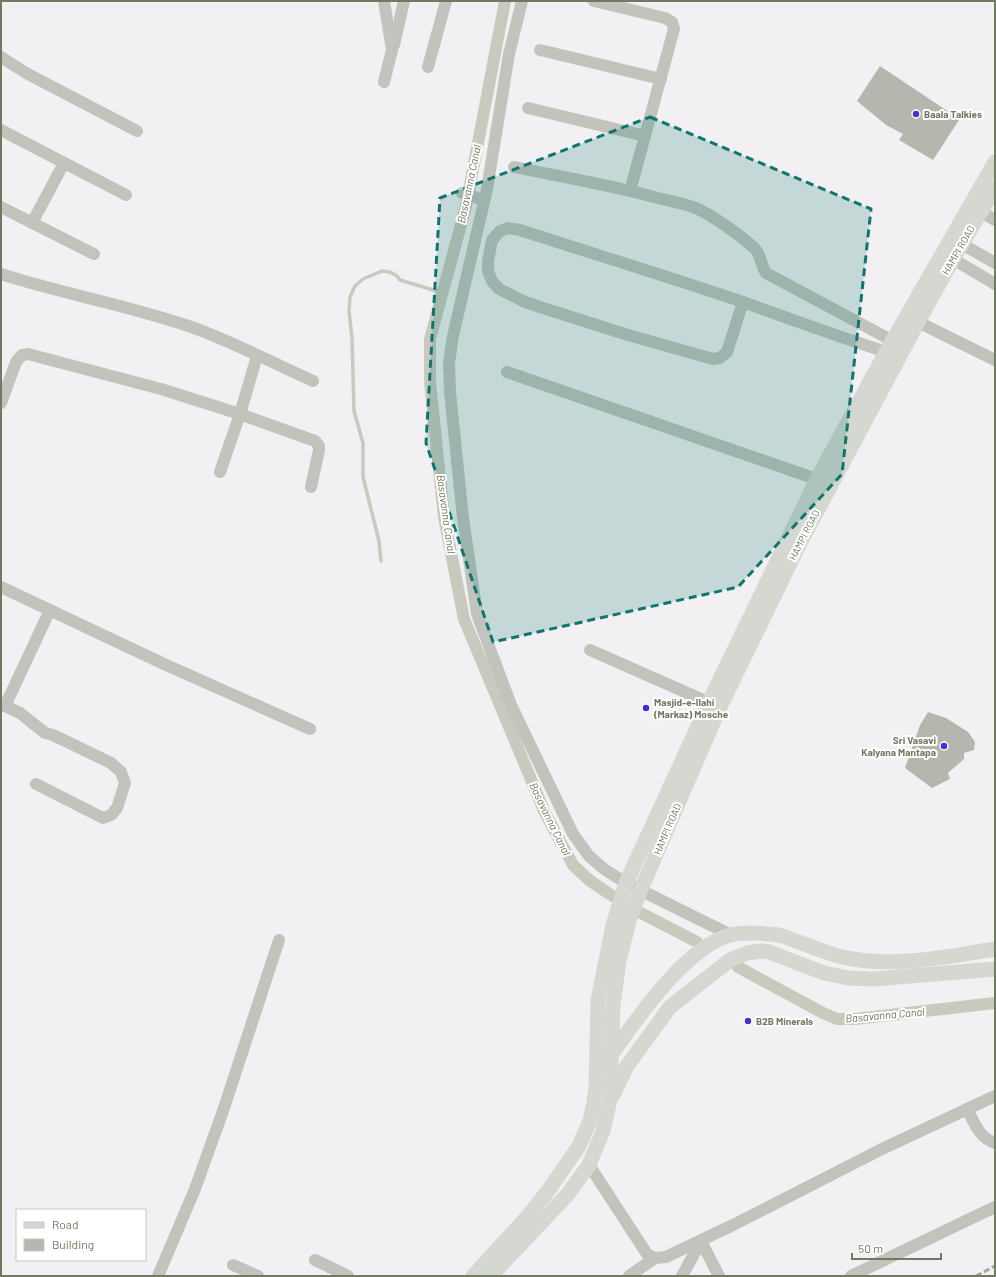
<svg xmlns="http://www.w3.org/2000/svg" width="996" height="1277" font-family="Barlow,sans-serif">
  <rect width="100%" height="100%" fill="#f3f0f3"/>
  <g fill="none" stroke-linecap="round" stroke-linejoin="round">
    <polyline stroke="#c8cabe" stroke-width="3.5" points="381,561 379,541 363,477 363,443 354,411 352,338 349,311 350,297 355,286 363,279 382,271 390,272 397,276 400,280 443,293"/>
    <g stroke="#c8cabe" stroke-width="12">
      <polyline points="505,1 466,206 430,339 430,382 444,517 464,619 545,813 573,865 589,880 608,893 637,911 697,942"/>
      <polyline points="738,967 823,1013 837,1019 855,1019 995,1003"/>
    </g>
  </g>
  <g fill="#b5b7ae">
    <polygon points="880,66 949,112 952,109 961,117 933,160 899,140 903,134 886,125 857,101"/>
    <polygon points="928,712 946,718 968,732 975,742 974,750 964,753 964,759 948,773 950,779 932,788 905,768 920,725"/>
  </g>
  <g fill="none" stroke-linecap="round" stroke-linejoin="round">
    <g stroke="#c1c3bc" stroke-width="12">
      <polyline points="522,1 509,54 487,189 456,323 452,341 449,364 450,392 463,518 477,614 511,705 573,834 589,856 604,869 626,883 731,935"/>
      <polyline points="594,1 665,18 672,22 674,29 630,191"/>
      <polyline points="394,45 404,1"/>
      <polyline points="540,50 661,79"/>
      <polyline points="1,57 26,73 137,131"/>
      <polyline points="428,67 446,1"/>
      <polyline points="384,82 392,50 384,1"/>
      <polyline points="528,108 645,136"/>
      <polyline points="1,130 126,195"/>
      <path d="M514,167C562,177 611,185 658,198C670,201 682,203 693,207C708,212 746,239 756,250C761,256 761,265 766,273L893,341"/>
      <polyline points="462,193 484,200"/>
      <polyline points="1,207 94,254"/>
      <polyline points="981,212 995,220"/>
      <polyline points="32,223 64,163"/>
      <polyline points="962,244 995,263"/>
      <polyline points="953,259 995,284"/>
      <path d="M1,274C66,295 133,306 197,329C237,344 275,364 313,381"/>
      <path d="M743,302L727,352L720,358L713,359L628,335L540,307L523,301L499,289L492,281L488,271V261L492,240L500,231L508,228L520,230C594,254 669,277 743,302C793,320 842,338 893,354"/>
      <polyline points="918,322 995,360"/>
      <polyline points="507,372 825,482"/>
      <polyline points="1,403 16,362 22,355 28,354 161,389 240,414 315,441 319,446 319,450 311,487"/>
      <polyline points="220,472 240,414 257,356"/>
      <polyline points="1,587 164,664 310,729"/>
      <polyline points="590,650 717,706"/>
      <polyline points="1,704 20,713 45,733 53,735 111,763 121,772 125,783 117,808 111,815 103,818 36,784"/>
      <polyline points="5,706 50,610"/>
      <path d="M967,1109C974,1122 979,1138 995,1143"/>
      <polyline points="589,1165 647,1254 655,1258 666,1257 735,1224 882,1149 995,1096"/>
      <polyline points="701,1241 719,1276"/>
      <polyline points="315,1260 348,1276"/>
      <polyline points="233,1265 258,1276"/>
      <polyline points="158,1276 195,1189 224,1108 279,940"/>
      <polyline points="629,1276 655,1258"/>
      <polyline points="682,1276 701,1241"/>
      <polyline points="851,1276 995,1207"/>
    </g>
    <g stroke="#d5d8d0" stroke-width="15">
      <path d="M612,1054C638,1017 685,948 730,935C743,932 765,933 778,935C784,936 790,939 796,941C813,947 836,957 853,959C900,967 949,956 995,949"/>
      <polyline points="613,1095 627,1066 670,1007 730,960 747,953 762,951 769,952 824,973 848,978 874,979 995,969"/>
      <polyline points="473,1276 528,1216 548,1191 579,1146 590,1121 594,1103 596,1086 598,1000 613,925 626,883 709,702 817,479 886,352 995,162"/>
      <polyline points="491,1276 568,1194 589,1165 603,1131 610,1100 613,1005 619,961 630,918 641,889 720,707 800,543 918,322 953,259 995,188"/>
    </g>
    <polyline stroke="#a2a59a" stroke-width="3" stroke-dasharray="6 3" stroke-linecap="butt" points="976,1276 995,1266"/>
  </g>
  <path fill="#0f766e" fill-opacity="0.2" stroke="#0f766e" stroke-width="3" stroke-dasharray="8 5" stroke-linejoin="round" d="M650,117L871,209L842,474L738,587L493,642L426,443L440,198Z"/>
  <g fill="#4034cf" stroke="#fff" stroke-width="1.5">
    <circle cx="916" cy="114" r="4"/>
    <circle cx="646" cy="708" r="4"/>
    <circle cx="944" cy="746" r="4"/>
    <circle cx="748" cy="1021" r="4"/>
  </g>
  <g text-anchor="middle" stroke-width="4" stroke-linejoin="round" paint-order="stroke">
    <g font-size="10" font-weight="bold" fill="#717961" stroke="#fff" text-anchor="start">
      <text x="924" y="118">Baala Talkies</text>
      <text x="654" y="706">Masjid-e-Ilahi<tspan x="654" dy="12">(Markaz) Mosche</tspan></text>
      <text x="936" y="744" text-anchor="end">Sri Vasavi<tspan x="936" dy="12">Kalyana Mantapa</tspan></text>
      <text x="756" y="1025">B2B Minerals</text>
    </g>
    <g font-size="10" fill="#717961" stroke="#fff">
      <text transform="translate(958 250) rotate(-60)" y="4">HAMPI ROAD</text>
      <text transform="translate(804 535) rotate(-63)" y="4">HAMPI ROAD</text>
      <text transform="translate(667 829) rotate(-67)" y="4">HAMPI ROAD</text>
    </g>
    <g font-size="11" font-style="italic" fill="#72755c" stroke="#fff">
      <text transform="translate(469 184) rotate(-78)" y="4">Basavanna Canal</text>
      <text transform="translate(446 514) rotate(82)" y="4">Basavanna Canal</text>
      <text transform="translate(550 819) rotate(64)" y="4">Basavanna Canal</text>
      <text transform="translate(885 1015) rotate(-5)" y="4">Basavanna Canal</text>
    </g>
  </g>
  <rect width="996" height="1277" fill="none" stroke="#717961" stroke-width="4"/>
  <rect x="16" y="1209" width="130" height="52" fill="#ffffff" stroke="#c6c9c0"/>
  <rect x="24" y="1222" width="20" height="6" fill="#d5d8d0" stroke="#c6c9c0"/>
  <text x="52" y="1229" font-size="12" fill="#717961">Road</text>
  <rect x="24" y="1239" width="20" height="12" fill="#b5b7ae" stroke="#c6c9c0"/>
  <text x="52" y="1249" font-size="12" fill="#717961">Building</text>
  <path d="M852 1253v6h89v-6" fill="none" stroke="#717961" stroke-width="2"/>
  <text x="858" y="1253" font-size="12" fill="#717961" stroke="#ffffff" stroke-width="3" paint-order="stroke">50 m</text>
</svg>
